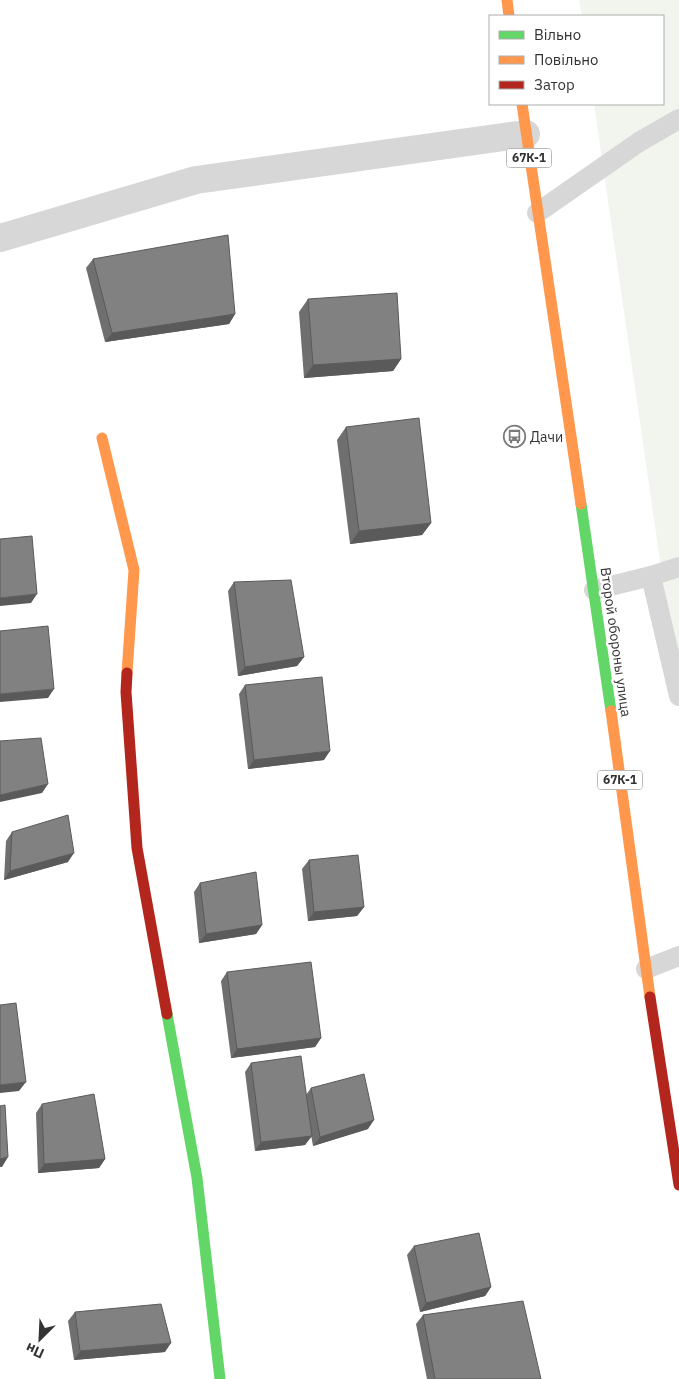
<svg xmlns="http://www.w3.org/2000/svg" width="679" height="1379" font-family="'IBM Plex Sans',sans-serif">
  <rect width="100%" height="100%" fill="#fff"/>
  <polygon fill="#f1f5ed" points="579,0 679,0 679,692 594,104 663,104 663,16 582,16"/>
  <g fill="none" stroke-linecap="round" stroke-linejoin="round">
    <g stroke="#d7d7d7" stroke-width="20">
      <polyline points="537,213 639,142 679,119"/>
      <polyline points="651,576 679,696"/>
      <polyline points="594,590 651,576 679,567"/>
      <polyline points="646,969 679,956"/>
    </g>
    <polyline stroke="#d7d7d7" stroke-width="28" points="0,238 196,180 526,134"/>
    <g stroke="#63d668" stroke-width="11">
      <polyline points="581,504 611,711"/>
      <polyline points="167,1014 197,1178 220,1379"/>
    </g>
    <g stroke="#ff974d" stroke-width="11">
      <polyline points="507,0 509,16"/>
      <polyline points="522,104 581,504"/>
      <polyline points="102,438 134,570 127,673"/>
      <polyline points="611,711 650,997"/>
    </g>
    <g stroke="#b3261e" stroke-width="11">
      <polyline points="127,673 126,692 137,848 167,1014"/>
      <polyline points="650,997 679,1185"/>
    </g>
  </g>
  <g fill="#6f6f6f">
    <polygon points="93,259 235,314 229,324 105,342 86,268"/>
    <polygon points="308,299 401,359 393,371 304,378 299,312"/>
    <polygon points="346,427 431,523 422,535 350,544 337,440"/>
    <polygon points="234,582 304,657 297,666 238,676 228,591"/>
    <polygon points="245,685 324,760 248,769 239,694"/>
    <polygon points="12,832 68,862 4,880 6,841"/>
    <polygon points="309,860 364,907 357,916 308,921 302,869"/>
    <polygon points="200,883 262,925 256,934 199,943 194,892"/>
    <polygon points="227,972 321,1038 315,1047 231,1058 221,981"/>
    <polygon points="251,1063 306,1095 311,1088 368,1129 313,1146 311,1135 305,1145 255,1151 245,1072"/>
    <polygon points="42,1104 105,1159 99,1168 38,1173 36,1113"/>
    <polygon points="414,1246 491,1287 485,1296 420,1312 407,1255"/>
    <polygon points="75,1312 165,1352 74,1360 68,1321"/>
    <polygon points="423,1315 541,1379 427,1379 416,1324"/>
  </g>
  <g fill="#5a5a5a">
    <polygon points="235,314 229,324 105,342 112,333"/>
    <polygon points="401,359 393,371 304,378 313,365"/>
    <polygon points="431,523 422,535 350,544 359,531"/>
    <polygon points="37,594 31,603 0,606 0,598"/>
    <polygon points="304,657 297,666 238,676 245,667"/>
    <polygon points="54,689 48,698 0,702 0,694"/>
    <polygon points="330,751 324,760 248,769 254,760"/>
    <polygon points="48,784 42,793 0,802 0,795"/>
    <polygon points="74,853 68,862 4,880 10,871"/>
    <polygon points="364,907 357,916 308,921 314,912"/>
    <polygon points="262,925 256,934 199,943 206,934"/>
    <polygon points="321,1038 315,1047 231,1058 237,1049"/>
    <polygon points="26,1082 19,1091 0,1093 0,1085"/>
    <polygon points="374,1120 368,1129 313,1146 320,1137"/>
    <polygon points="312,1136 305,1145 255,1151 261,1142"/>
    <polygon points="8,1157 2,1167 0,1167 0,1159"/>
    <polygon points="105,1159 99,1168 38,1173 44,1164"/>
    <polygon points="491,1287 485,1296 420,1312 426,1303"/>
    <polygon points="171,1343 165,1352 74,1360 80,1351"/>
  </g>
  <g fill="#818181" stroke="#5a5a5a">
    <polygon points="228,235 235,314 112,333 93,259"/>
    <polygon points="397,293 401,359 313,365 308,299"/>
    <polygon points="419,418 431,523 359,531 346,427"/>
    <polygon points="32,536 37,594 0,598 0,539"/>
    <polygon points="291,580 304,657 245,667 234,582"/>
    <polygon points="48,626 54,689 0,694 0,631"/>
    <polygon points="322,677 330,751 254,760 245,685"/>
    <polygon points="41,738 48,784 0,795 0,741"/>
    <polygon points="68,815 74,853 10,871 12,832"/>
    <polygon points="358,855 364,907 314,912 309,860"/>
    <polygon points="256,872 262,925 206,934 200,883"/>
    <polygon points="311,962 321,1038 237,1049 227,972"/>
    <polygon points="16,1003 26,1082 0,1085 0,1005"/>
    <polygon points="301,1056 312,1136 261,1142 251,1063"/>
    <polygon points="364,1074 374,1120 320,1137 311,1088"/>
    <polygon points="94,1094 105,1159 44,1164 42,1104"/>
    <polygon points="5,1105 8,1157 0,1159 0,1106"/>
    <polygon points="479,1233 491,1287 426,1303 414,1246"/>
    <polygon points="523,1301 541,1379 435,1379 423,1315"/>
    <polygon points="161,1304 171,1343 80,1351 75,1312"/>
  </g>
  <defs>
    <symbol id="bus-ring" viewBox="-11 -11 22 22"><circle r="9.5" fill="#fff" stroke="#7a7a7a" stroke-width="1.5"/><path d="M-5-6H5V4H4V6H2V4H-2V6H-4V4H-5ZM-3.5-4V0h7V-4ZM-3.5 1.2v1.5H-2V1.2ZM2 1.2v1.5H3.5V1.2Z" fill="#7a7a7a"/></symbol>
  </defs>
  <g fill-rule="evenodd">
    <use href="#bus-ring" x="502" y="424" width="25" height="25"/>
  </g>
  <g text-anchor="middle" stroke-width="5" stroke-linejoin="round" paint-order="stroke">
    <g fill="#fff" stroke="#707070" stroke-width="1">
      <rect x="506.5" y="148.5" width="45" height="19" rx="4"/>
      <rect x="597.5" y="770.5" width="45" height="19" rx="4"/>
    </g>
    <g font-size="12" font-weight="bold" fill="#333">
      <text x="529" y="162">67К-1</text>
      <text x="620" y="784">67К-1</text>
    </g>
    <g font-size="14" fill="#333" stroke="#fff" text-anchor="start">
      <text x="530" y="442">Дачи</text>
    </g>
    <g font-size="14" fill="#333" stroke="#fff">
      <text transform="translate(616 642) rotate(82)" y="5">Второй обороны улица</text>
    </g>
  </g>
  <rect x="489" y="15" width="175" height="90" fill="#ffffff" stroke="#adadad"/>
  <rect x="499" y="31" width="25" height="8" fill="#63d668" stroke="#adadad"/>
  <text x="534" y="40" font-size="15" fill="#333333">Вільно</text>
  <rect x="499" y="56" width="25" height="8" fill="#ff974d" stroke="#adadad"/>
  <text x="534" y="65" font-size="15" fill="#333333">Повільно</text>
  <rect x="499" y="81" width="25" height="8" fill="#b3261e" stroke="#adadad"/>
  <text x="534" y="90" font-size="15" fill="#333333">Затор</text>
  <g transform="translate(40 1339) rotate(204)" stroke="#ffffff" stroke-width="4" paint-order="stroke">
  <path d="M0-4L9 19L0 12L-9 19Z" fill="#333333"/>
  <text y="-8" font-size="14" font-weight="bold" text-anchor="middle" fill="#333333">Пн</text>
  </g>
</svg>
